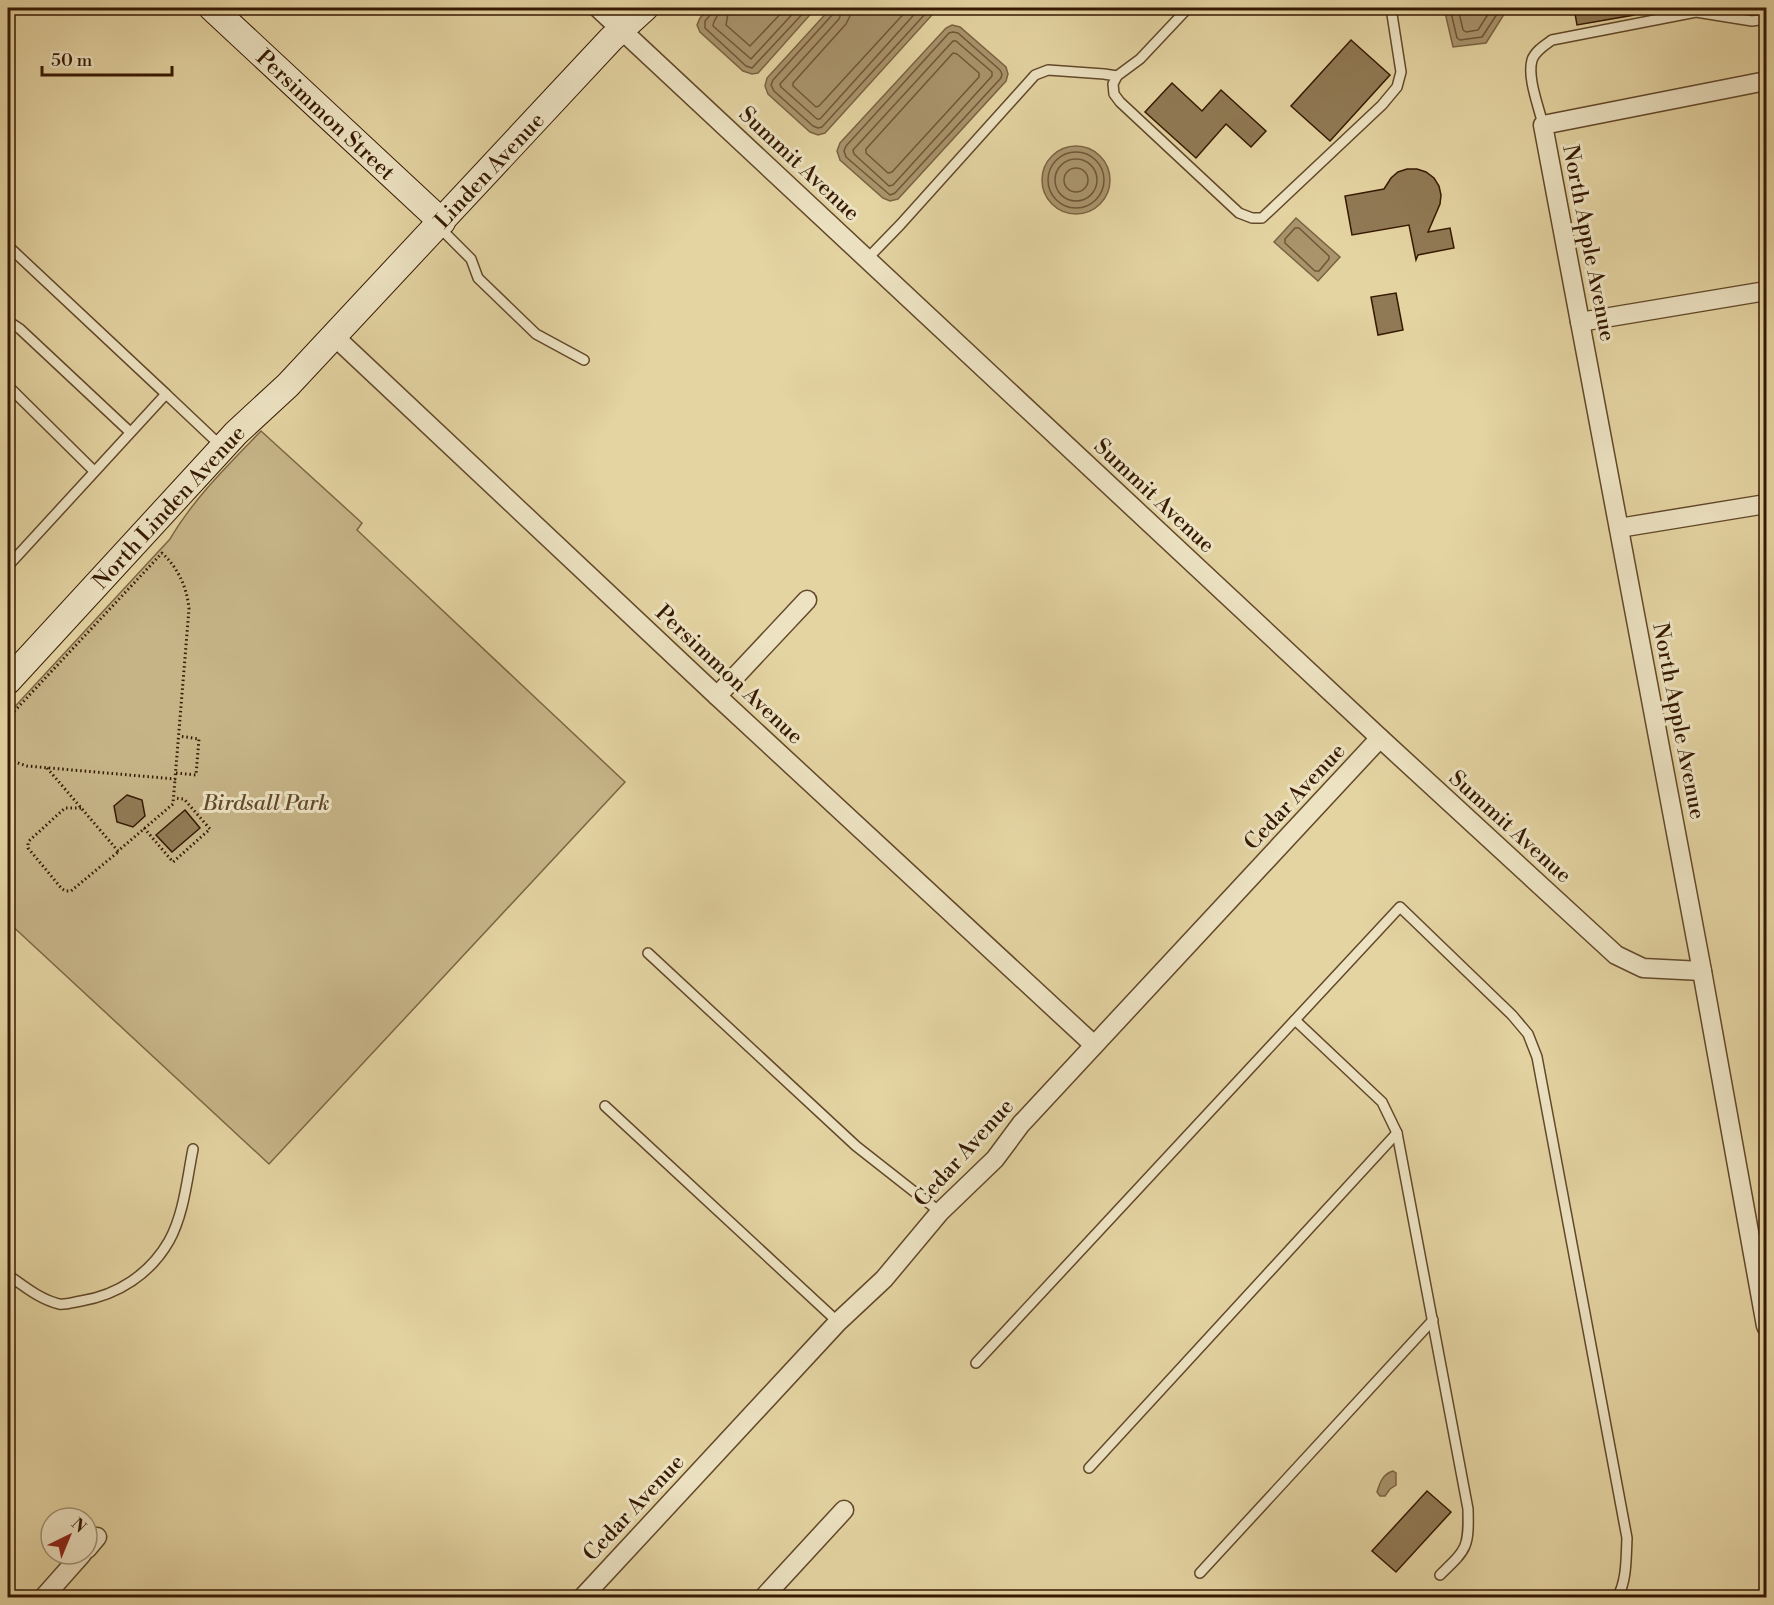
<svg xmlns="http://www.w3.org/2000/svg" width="1774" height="1605" font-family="'Libre Bodoni',serif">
  <rect width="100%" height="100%" fill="#e4d4a2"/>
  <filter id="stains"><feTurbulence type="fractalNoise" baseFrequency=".00333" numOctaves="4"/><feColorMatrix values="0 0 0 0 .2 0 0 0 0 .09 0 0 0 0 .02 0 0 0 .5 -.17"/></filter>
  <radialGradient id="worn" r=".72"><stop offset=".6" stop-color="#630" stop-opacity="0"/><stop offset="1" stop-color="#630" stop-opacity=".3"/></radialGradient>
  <path fill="#c6b487" stroke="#7e6644" stroke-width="1.5" d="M261,431L362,523L357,530L625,782L269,1164L8,922V714L170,539C194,498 228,465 261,431Z"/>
  <g fill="#a9946c" stroke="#7b6342" stroke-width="1.5">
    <polygon points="709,8 816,8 758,73 752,74 743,71 700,32 697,25 700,18"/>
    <polygon points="831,8 934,8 932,15 825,133 818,135 810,132 768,94 765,86 767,78"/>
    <polygon points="1444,8 1508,8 1486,43 1453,47"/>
    <polygon points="952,25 960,27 1006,67 1008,74 1006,81 898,199 890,201 883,198 840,160 837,151 840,143 946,28"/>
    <circle cx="1076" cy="180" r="34"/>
    <polygon points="1296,218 1340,257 1318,281 1274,242"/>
    <path d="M1393,1471L1396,1473V1485L1390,1489L1385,1496H1380L1377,1492C1380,1482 1383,1474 1393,1471Z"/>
  </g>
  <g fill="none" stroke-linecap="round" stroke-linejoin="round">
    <g stroke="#705637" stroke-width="1.5">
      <polyline points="713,8 712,13 705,21 705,28 746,66 752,68 808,8"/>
      <path d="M720,8C720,15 713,20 713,26L751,59L798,8"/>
      <polyline points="729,8 726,25 750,46 786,8"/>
      <polyline points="835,8 833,14 773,80 771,85 774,91 813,126 818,128 822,127 926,13 928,8"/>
      <polyline points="843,8 839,19 780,84 781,87 817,119 820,119 920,8"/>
      <polyline points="852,8 850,16 846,24 793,83 793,86 816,107 819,106 909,8"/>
      <polyline points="1450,8 1457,38 1460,40 1482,37 1501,8"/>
      <polyline points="1458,8 1463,30 1466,32 1478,30 1492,8"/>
      <polygon points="953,32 958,33 1000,70 1002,74 1001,78 895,193 890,195 846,157 844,151 846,146 949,33"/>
      <polygon points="953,41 956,41 992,72 992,76 893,185 889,186 854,154 853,150"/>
      <polygon points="953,53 957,54 979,73 979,77 892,172 888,173 866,153 866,149"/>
      <circle cx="1076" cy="180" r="28"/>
      <circle cx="1076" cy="180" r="21"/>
      <circle cx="1076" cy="180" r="12"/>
      <polygon points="1295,228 1299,228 1329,256 1329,259 1319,271 1315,271 1285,243 1285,239"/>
    </g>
  </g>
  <g fill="#907a55" stroke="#361902" stroke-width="1.5">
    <polygon points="1574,8 1634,8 1634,15 1577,25"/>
    <polygon points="1351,40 1390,75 1330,141 1291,106"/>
    <polygon points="1172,83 1202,111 1221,90 1266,131 1251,147 1226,124 1196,158 1145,112"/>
    <polygon points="1407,169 1417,169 1426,172 1434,178 1439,186 1441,195 1440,204 1428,232 1450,228 1454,248 1418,255 1416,260 1409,225 1352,235 1345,196 1384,189 1391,178 1398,172"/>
    <polygon points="1396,293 1403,330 1378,335 1371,297"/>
    <polygon points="127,795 142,800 145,816 133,827 117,822 114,806"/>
    <polygon points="185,810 200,828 172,852 156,835"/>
    <polygon points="1427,1491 1451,1512 1396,1572 1372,1551"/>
  </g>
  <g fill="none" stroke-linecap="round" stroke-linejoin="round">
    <defs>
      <g id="lane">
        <polyline points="1188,8 1140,59 1117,76 1113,84 1114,94 1120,102 1239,213 1252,218 1262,218 1382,105 1397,87 1401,72 1391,8"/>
        <path d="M1543,125C1539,107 1527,78 1532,60C1535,51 1545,45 1552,40L1696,12L1752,21L1766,19"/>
        <polyline points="438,226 471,259 478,278 536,334 584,360"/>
        <polyline points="8,246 166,394"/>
        <polyline points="867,259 900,225 1035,75 1048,70 1104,74 1117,76"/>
        <polyline points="8,321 20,329 130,432"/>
        <polyline points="8,386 94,471"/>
        <polyline points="8,566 166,394 221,446"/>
        <polyline points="648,953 856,1146 940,1212"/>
        <path d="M1295,1020L1382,1102L1397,1133L1468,1509C1469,1548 1467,1549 1440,1575"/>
        <polyline points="605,1106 838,1322"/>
        <path d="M8,1275C24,1286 39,1299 59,1304C66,1305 74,1302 81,1301C118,1295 150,1274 169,1241C184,1214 187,1179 193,1149"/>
        <path d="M976,1363L1400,907L1512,1015L1528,1034L1537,1057L1627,1538C1626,1558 1627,1581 1617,1598"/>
        <polyline points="1089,1468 1397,1133"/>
        <polyline points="1200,1573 1433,1320"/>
      </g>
      <g id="street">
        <polyline points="598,8 1380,738 1616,955 1643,968 1702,971"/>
        <polyline points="1766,81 1543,125 1702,971 1766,1326"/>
        <polyline points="1580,322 1766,291"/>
        <polyline points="334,336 717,696 1094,1045"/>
        <polyline points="1619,528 1766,504"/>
        <polyline points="717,696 807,600"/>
        <polyline points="87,1549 97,1537"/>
        <polyline points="43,1598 82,1554"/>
        <polyline points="582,1598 838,1322 884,1279 940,1212 995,1159 1021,1124 1380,738"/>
        <polyline points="763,1598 844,1510"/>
      </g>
      <g id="secondary">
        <path id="s1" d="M212,8L442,222"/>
        <path id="s2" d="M8,681L236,433L288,385L611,39L645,8"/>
      </g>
    </defs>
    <use href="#lane" stroke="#62482a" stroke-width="12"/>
    <use href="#street" stroke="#62482a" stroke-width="21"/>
    <use href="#secondary" stroke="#361902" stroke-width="28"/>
    <g stroke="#361902" stroke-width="3" stroke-dasharray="1.5 3" stroke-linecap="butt">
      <path d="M8,718L162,553C178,568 187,587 189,609L175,779L27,766L15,762L8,757"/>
      <polyline points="47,768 118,851 173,804 175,779"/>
      <polyline points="176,773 196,775 199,739 179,736"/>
      <polyline points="81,808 65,808 30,840 28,843 28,848 62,889 66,891 71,891 118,852"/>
      <polyline points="144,828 173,862 210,829 184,799 174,798"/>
    </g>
    <use href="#lane" stroke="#ede3c3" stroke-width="9"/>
    <use href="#street" stroke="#ede3c3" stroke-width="18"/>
    <use href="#secondary" stroke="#ede3c3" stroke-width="26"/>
  </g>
  <g text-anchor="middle" stroke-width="6" stroke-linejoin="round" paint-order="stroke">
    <g font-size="22" fill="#361902" stroke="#ede3c3">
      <text dy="8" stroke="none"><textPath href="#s1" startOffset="156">Persimmon Street</textPath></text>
      <text transform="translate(800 163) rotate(43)" y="8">Summit Avenue</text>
      <text dy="8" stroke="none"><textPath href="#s2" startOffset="702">Linden Avenue</textPath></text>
      <text transform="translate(1590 243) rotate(79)" y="8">North Apple Avenue</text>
      <text transform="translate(1155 495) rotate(43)" y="8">Summit Avenue</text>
      <text dy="8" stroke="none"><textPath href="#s2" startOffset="237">North Linden Avenue</textPath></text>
      <text transform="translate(730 674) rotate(43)" y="8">Persimmon Avenue</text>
      <text transform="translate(1680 721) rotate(79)" y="8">North Apple Avenue</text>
      <text transform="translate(1294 796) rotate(-47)" y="8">Cedar Avenue</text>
      <text transform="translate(1511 826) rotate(42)" y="8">Summit Avenue</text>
      <text transform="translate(963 1152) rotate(-48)" y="8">Cedar Avenue</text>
      <text transform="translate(633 1507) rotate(-47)" y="8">Cedar Avenue</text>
    </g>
    <g font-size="22" font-style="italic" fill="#61482a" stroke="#ede3c3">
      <text x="266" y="810">Birdsall Park</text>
    </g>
  </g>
  <rect width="1774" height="1605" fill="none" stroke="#e4d4a2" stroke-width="30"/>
  <rect x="9" y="9" width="1756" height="1587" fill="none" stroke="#361902" stroke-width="3"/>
  <rect x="15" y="15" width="1744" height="1575" fill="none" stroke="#361902" stroke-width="1.5"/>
  <g transform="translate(69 1536) rotate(43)"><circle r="28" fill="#ede3c3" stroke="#a49276" stroke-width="1.5"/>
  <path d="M0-4.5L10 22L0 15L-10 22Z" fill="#8f2418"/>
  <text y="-9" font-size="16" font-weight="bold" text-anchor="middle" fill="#361902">N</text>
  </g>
  <path d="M42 66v9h130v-9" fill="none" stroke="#361902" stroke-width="3"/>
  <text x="51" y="66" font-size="18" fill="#361902" stroke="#ede3c3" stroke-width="4.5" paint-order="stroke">50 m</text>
  <rect width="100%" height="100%" filter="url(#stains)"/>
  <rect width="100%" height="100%" fill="url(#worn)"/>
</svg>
